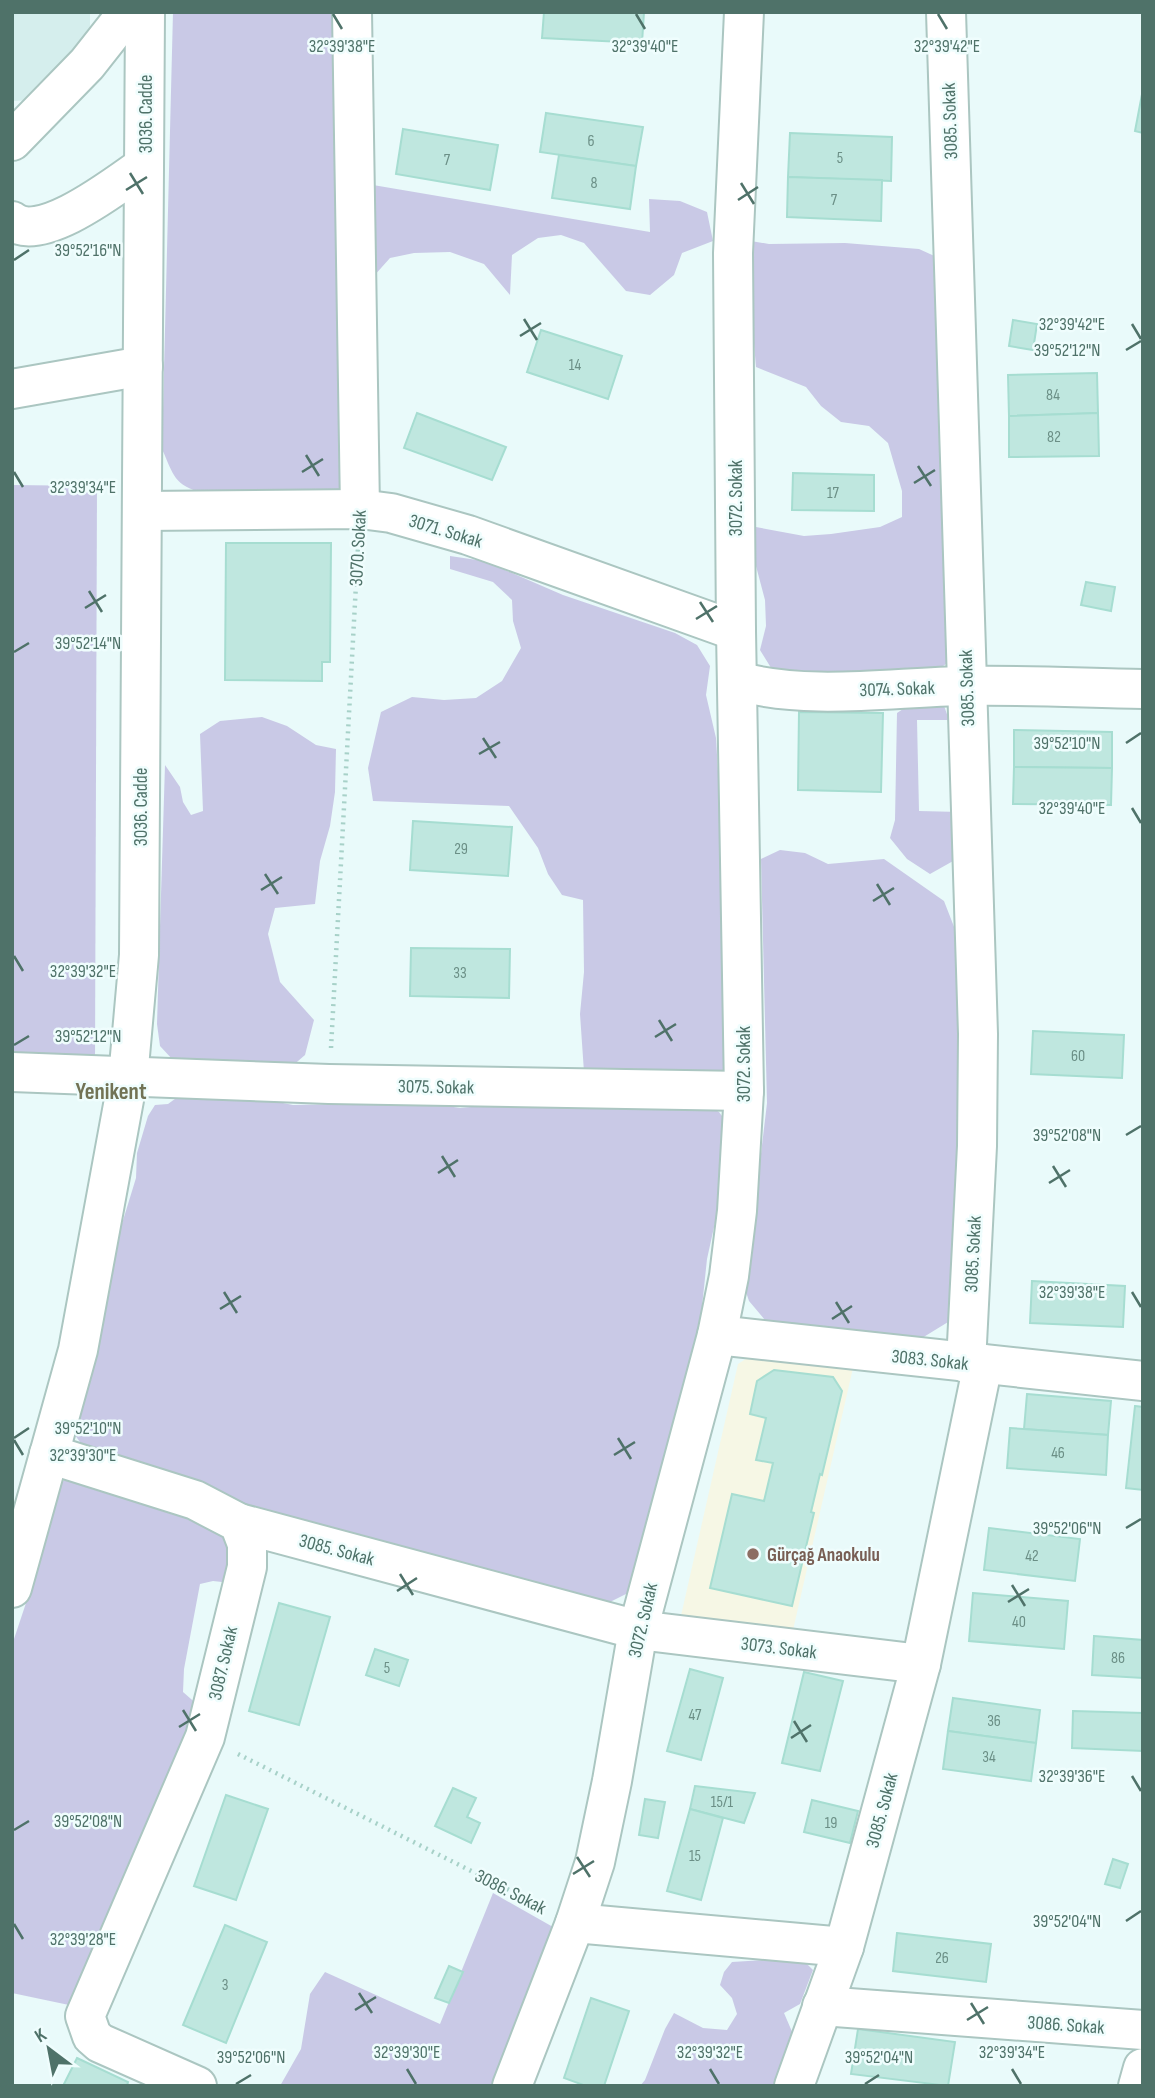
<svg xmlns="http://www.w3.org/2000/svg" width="1155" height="2098" font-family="'Sofia Sans Condensed',sans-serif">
  <rect width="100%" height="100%" fill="#e9fafa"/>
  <polygon fill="#d5eeed" points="12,12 90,12 90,39 34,100 12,101"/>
  <polygon fill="#f6f7e5" points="761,1349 853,1368 793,1630 680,1620 738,1364"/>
  <g fill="#c9c9e6">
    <path d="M173,12H340L342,489L203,493C174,485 174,476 162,449Z"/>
    <polygon points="373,185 650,232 649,199 680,201 707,212 713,241 682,253 674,275 650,295 626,291 584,243 561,235 538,238 512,255 510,295 484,264 450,252 414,253 390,258 373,277"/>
    <polygon points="745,240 769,244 845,243 919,249 941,259 946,509 943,583 951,634 952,660 931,674 905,679 773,671 760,650 766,626 765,600 752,551 756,527 804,536 831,534 880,527 902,517 902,491 888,443 869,426 841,422 821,406 806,387 756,367"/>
    <polygon points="12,485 97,486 95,1061 12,1057"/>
    <polygon points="450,556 484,561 563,595 675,633 697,645 710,666 706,695 716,738 719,788 725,821 727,1070 717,1074 584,1072 580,1014 584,972 583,900 562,895 548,874 538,848 509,806 373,801 368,768 381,712 412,697 444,700 476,698 502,681 521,648 513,621 512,600 493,582 450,569"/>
    <polygon points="942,700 949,720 917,720 919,811 960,812 962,856 930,874 907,859 890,838 895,820 897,713 915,701"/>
    <polygon points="262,717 287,726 316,745 336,749 335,792 330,826 320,861 315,904 275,908 268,934 280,982 314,1020 305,1055 283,1074 173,1060 160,1046 157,1024 165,765 180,787 183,802 191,815 203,811 200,734 220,721"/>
    <polygon points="780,850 805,853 828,864 884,859 944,901 958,937 960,1107 954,1210 953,1319 922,1338 872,1339 817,1326 765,1320 749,1301 745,1289 767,1103 761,859"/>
    <polygon points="179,1096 268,1100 293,1105 345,1104 370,1099 422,1102 460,1108 511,1103 711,1107 719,1112 725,1120 718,1209 707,1259 699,1335 630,1592 608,1603 455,1564 396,1544 371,1542 324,1531 301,1519 252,1509 88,1453 72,1431 105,1279 136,1178 137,1153 148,1116 155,1105 168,1104"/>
    <polygon points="75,1474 192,1512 226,1537 232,1559 231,1583 213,1581 200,1584 184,1669 183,1692 199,1706 69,2005 12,1993 12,1645 27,1600 57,1485"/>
    <polygon points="493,1893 553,1927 496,2086 280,2086 301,2049 310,1994 325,1972 440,2024"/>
    <polygon points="783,1959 803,1960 813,1970 800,2004 784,2013 793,2034 773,2086 640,2086 645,2080 665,2029 674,2013 703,2028 727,2030 737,2014 732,1998 720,1985 724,1972 732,1962"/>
  </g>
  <g fill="#bfe7df" stroke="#a6ddd1" stroke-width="2">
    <polygon points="544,12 644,12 642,43 542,38"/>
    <polygon points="1143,89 1143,133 1135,131"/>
    <polygon points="546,113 643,127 636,166 540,152"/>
    <polygon points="403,129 498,145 490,190 396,174"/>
    <polygon points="790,133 892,137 891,181 788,177"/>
    <polygon points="559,155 636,166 630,209 552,198"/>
    <polygon points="788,177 882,180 881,221 787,217"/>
    <polygon points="1013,320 1037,324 1033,350 1009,346"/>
    <polygon points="541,330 622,356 608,399 527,372"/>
    <polygon points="1097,373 1098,413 1009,416 1008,375"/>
    <polygon points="417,413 506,447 492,480 404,448"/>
    <polygon points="1098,413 1099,456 1009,457 1009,416"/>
    <polygon points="793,473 874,475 874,511 792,510"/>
    <polygon points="226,543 331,543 330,662 322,662 322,681 225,680"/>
    <polygon points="1086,582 1115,587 1111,611 1081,605"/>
    <polygon points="799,712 883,713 881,792 798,790"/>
    <polygon points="1014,730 1112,732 1112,768 1014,767"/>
    <polygon points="1014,767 1112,768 1111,805 1013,804"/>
    <polygon points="413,821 512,827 508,876 410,870"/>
    <polygon points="411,948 510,949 509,998 410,996"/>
    <polygon points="1033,1031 1124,1035 1122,1078 1031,1074"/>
    <polygon points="1032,1281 1125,1286 1123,1327 1030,1323"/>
    <polygon points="774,1370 833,1377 842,1391 822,1475 820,1474 811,1512 814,1513 792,1606 710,1588 732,1494 764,1501 773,1463 756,1460 766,1418 750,1414 757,1381"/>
    <polygon points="1027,1394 1111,1401 1108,1435 1024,1429"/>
    <polygon points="1135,1406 1143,1407 1143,1490 1126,1488"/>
    <polygon points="1010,1428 1108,1435 1106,1475 1007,1468"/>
    <polygon points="989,1528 1080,1539 1075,1581 984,1570"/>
    <polygon points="973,1593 1068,1601 1064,1649 969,1641"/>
    <polygon points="279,1603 330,1617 299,1725 249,1711"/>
    <polygon points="1094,1636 1143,1640 1143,1678 1092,1675"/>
    <polygon points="375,1649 408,1660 399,1686 366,1675"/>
    <polygon points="690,1669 723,1678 701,1760 667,1751"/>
    <polygon points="804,1672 843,1681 820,1771 782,1763"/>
    <polygon points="953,1698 1040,1710 1036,1743 948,1731"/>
    <polygon points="1073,1711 1143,1713 1143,1751 1072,1748"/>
    <polygon points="948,1731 1036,1743 1031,1781 943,1769"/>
    <polygon points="695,1786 755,1793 744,1823 690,1809"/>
    <polygon points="453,1788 476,1798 467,1817 480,1823 471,1843 435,1826"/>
    <polygon points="226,1795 268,1809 236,1900 194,1886"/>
    <polygon points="645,1799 665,1802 658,1838 639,1835"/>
    <polygon points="812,1800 858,1811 850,1843 804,1832"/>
    <polygon points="690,1809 723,1818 701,1900 667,1891"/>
    <polygon points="1113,1859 1128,1864 1120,1888 1105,1884"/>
    <polygon points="225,1925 267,1942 226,2043 183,2025"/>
    <polygon points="897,1933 991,1944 986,1982 893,1971"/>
    <polygon points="449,1966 463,1972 449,2003 435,1998"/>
    <polygon points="591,1998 629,2011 604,2086 586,2086 564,2078"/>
    <polygon points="858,2029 955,2042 948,2086 851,2074"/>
    <polygon points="77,2058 128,2082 127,2086 63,2086"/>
  </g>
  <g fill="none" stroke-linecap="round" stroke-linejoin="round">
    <defs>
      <g id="minor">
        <polyline points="352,12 360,509"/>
        <polyline points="946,12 978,1034 977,1146 966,1363"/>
        <polyline points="12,141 87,64 128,12"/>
        <path d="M12,221C41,245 119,183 144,166"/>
        <polyline points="12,389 143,366"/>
        <polyline points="142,511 360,509 391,513 468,535 736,631"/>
        <path d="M737,681C811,701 891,687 966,686C1025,685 1084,688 1143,689"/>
        <polyline points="12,1072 329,1084 744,1091"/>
        <polyline points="717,1335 1143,1381"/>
        <polyline points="49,1454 195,1500 239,1523 247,1544 247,1567 205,1737 85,2016 92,2036 100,2043 197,2086"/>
        <polyline points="239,1523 638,1630 921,1664"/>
        <polyline points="12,1588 78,1350 128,1078 139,955 145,12"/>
        <polyline points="575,1923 844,1947"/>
        <polyline points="822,2006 1143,2030"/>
        <polyline points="512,2086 575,1923 595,1862 612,1781 638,1630 717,1335 729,1276 737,1211 744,1091 736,631 733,253 744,12"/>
        <polyline points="794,2086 844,1947 921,1664 983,1364"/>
        <polyline points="1138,2086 1143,2068"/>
      </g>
    </defs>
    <use href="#minor" stroke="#abc6c1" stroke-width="42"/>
    <g stroke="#a7d1c8" stroke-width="4.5" stroke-dasharray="2 5" stroke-linecap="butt">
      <polyline points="331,1048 358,547"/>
      <polyline points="238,1754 543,1907"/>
    </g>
    <use href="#minor" stroke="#fff" stroke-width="38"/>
  </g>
  <path fill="none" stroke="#4f7269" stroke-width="2.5" d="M333,14L342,29M636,14L645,29M938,14L947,29M130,173L143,194M741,183L754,204M126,190L147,177M738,200L758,187M14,260L29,250M524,319L537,340M1132,324L1141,339M520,336L541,323M1126,350L1141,341M306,455L319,476M918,466L931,486M14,472L23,487M302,472L323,459M914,483L935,470M89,591L102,612M700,602L713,622M85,608L106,595M696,619L717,606M14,652L29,643M483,738L496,758M1126,743L1141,733M479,754L500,742M1132,808L1141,823M265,874L278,894M877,884L890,905M261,890L282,877M873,901L894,888M14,956L23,971M659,1020L672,1041M655,1037L676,1024M14,1045L29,1036M1126,1135L1141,1126M442,1156L455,1177M1053,1166L1066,1187M438,1173L458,1160M1049,1183L1070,1170M224,1292L237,1313M1132,1292L1141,1307M836,1302L849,1323M220,1309L241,1296M832,1319L852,1306M14,1438L29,1428M618,1438L631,1459M14,1440L23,1455M614,1455L635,1442M1126,1528L1141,1519M400,1574L413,1595M1012,1585L1025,1606M397,1591L417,1578M1008,1602L1029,1589M183,1710L196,1731M794,1721L807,1742M179,1727L200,1714M791,1738L811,1725M1132,1776L1141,1791M14,1830L29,1821M577,1857L590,1877M573,1874L594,1861M1126,1921L1141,1911M14,1924L23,1939M359,1993L372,2013M971,2003L984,2024M355,2010L376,1997M967,2020L988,2007M407,2069L416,2084M710,2069L719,2084M1012,2069L1021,2084M236,2084L251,2075M865,2084L879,2075"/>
  <circle fill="#8d6e63" stroke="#effdfd" stroke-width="2.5" cx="753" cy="1554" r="7"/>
  <g text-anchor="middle" stroke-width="5" stroke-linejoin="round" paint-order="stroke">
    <g font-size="16" fill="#6b8f86">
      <text x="591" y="146">6</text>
      <text x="840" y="163">5</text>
      <text x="447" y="165">7</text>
      <text x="594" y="188">8</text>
      <text x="834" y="205">7</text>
      <text x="575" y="370">14</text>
      <text x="1053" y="400">84</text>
      <text x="1054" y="442">82</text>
      <text x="833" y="498">17</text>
      <text x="461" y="854">29</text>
      <text x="460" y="978">33</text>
      <text x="1078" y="1061">60</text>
      <text x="1058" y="1458">46</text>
      <text x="1032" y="1561">42</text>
      <text x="1019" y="1627">40</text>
      <text x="1118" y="1663">86</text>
      <text x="387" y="1673">5</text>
      <text x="695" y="1720">47</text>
      <text x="994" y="1726">36</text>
      <text x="989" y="1762">34</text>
      <text x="722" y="1807">15/1</text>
      <text x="831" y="1828">19</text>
      <text x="695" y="1861">15</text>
      <text x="942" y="1963">26</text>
      <text x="225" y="1990">3</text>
    </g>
    <g font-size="19" fill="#4f7269" stroke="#effdfd">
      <text transform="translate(145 114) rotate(-90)" y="7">3036. Cadde</text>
      <text transform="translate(949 121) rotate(-92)" y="7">3085. Sokak</text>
      <text transform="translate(735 498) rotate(-90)" y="7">3072. Sokak</text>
      <text transform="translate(446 530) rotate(17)" y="7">3071. Sokak</text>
      <text transform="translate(357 548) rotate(-87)" y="7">3070. Sokak</text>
      <text transform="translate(897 688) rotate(-2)" y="7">3074. Sokak</text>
      <text transform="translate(966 688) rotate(-92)" y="7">3085. Sokak</text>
      <text transform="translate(140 807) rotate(-90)" y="7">3036. Cadde</text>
      <text transform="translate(743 1064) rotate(-90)" y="7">3072. Sokak</text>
      <text transform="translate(436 1086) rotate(1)" y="7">3075. Sokak</text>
      <text transform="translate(972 1254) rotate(-87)" y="7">3085. Sokak</text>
      <text transform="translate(930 1359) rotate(6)" y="7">3083. Sokak</text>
      <text transform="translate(337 1549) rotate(15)" y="7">3085. Sokak</text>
      <text transform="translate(642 1620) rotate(-77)" y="7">3072. Sokak</text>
      <text transform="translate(779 1647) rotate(7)" y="7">3073. Sokak</text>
      <text transform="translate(222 1663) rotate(-77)" y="7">3087. Sokak</text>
      <text transform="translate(881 1810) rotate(-75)" y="7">3085. Sokak</text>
      <text transform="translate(511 1891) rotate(27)" y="7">3086. Sokak</text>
      <text transform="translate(1066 2024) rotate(4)" y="7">3086. Sokak</text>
    </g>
    <g font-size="19" font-weight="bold" fill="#785e54" stroke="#effdfd" text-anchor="start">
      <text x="767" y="1561">Gürçağ Anaokulu</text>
    </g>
    <g font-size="23" font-weight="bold" fill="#727355" stroke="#effdfd">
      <text x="111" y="1099">Yenikent</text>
    </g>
  </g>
  <g font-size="18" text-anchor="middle" fill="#4f7269" stroke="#effdfd" stroke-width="5" stroke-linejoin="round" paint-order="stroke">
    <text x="342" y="52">32°39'38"E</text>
    <text x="645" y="52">32°39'40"E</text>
    <text x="947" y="52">32°39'42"E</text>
    <text x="88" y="256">39°52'16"N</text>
    <text x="1072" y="330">32°39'42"E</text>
    <text x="1067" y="356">39°52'12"N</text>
    <text x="83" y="493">32°39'34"E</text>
    <text x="88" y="649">39°52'14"N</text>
    <text x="1067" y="749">39°52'10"N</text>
    <text x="1072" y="814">32°39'40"E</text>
    <text x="83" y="977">32°39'32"E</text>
    <text x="88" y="1042">39°52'12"N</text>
    <text x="1067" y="1141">39°52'08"N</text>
    <text x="1072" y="1298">32°39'38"E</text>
    <text x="88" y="1434">39°52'10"N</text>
    <text x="83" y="1461">32°39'30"E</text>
    <text x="1067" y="1534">39°52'06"N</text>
    <text x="1072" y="1782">32°39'36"E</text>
    <text x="88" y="1827">39°52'08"N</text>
    <text x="1067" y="1927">39°52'04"N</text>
    <text x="83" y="1945">32°39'28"E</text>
    <text x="407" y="2058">32°39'30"E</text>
    <text x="710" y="2058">32°39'32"E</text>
    <text x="1012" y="2058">32°39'34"E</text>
    <text x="251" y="2063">39°52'06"N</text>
    <text x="879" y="2063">39°52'04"N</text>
  </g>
  <rect width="1155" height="2098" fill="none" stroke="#4f7269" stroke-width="28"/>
  <g transform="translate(49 2049) rotate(328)" stroke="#effdfd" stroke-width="5" paint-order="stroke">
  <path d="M0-5L12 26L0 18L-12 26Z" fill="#4f7269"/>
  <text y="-10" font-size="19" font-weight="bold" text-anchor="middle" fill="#4f7269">K</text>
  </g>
</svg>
